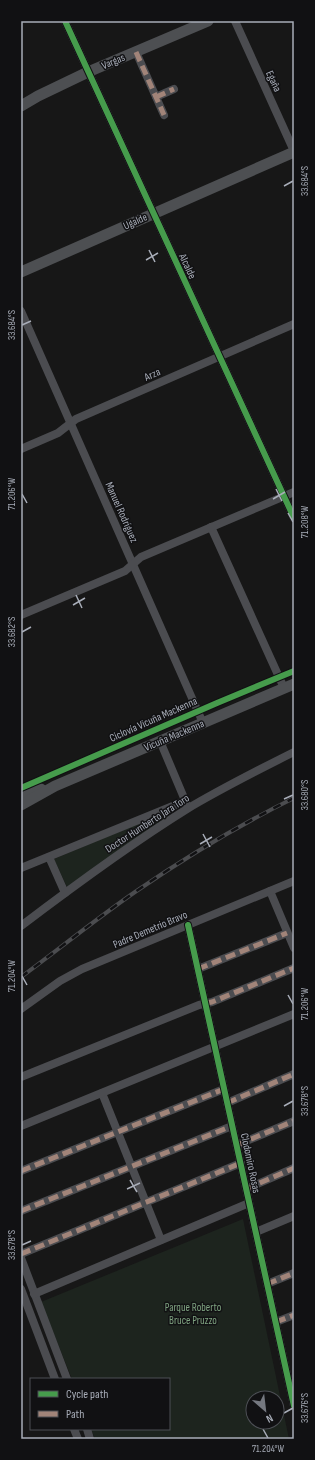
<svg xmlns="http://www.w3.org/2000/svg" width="315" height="1460" font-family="'Sofia Sans Condensed',sans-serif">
  <rect width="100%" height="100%" fill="#171717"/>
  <g fill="#1d241e" fill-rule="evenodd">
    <polygon points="167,811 170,816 67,887 54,859"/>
    <path d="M243,1219L289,1439H95L91,1429H169V1379H72L41,1302ZM253,1398H277V1422H253Z"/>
  </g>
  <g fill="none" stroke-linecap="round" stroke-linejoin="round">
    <g stroke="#4b4c50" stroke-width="8">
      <polyline points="65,21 294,518"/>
      <polyline points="235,21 294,151"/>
      <polyline points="136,52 164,115"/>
      <polyline points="156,97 174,89"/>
      <polyline points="21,311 203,723"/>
      <polyline points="21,449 58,433 76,419 294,324"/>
      <polyline points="211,527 284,688"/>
      <polyline points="21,615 125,571 141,557 294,492"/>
      <polyline points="160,741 187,805"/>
      <polyline points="49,857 65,893"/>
      <polyline points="21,868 185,801"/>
      <polyline points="270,891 294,948"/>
      <polyline points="188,925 294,1406"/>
      <path d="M21,926C75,885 129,845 187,809C222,788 258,770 294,752"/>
      <polyline points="198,969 287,933"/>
      <polyline points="21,1009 60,981 82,969 294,881"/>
      <polyline points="21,1077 199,1005 212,1002 294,968"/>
      <polyline points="102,1093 161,1240"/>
      <polyline points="227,1103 294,1074"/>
      <polyline points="21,1126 294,1014"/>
      <polyline points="237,1145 294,1121"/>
      <polyline points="21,1171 224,1089"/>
      <polyline points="246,1189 294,1168"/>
      <polyline points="21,1211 232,1126"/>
      <polyline points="256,1232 294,1216"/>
      <polyline points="21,1254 241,1163"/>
      <polyline points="21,1258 67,1379"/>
      <polyline points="267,1284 294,1273"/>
      <polyline points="21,1289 55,1379"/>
      <polyline points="34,1294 249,1203"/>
      <polyline points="276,1322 294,1315"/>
      <polyline points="74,1429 78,1439"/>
      <polyline points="87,1429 90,1439"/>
    </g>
    <g stroke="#4d4f52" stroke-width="11">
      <polyline points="21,106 38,96 88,72 208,21"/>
      <polyline points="21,272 294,152"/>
      <polyline points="21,795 41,789"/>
      <polyline points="21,805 55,786 294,684"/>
    </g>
    <defs>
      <path id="rail" d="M21,977C59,949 96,919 135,892C186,857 239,825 294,798"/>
    </defs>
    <use href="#rail" stroke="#4b4c4f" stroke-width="4"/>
    <use href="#rail" stroke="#111113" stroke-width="2.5" stroke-dasharray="8" stroke-linecap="butt"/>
    <g stroke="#a18479" stroke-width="5" stroke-dasharray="10 5" stroke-linecap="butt">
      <polyline points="136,52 164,115"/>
      <polyline points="156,97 174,89"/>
      <polyline points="198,969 287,933"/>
      <polyline points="206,1003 212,1002 294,968"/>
      <polyline points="227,1103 294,1074"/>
      <polyline points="237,1145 294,1121"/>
      <polyline points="21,1171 224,1089"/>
      <polyline points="246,1189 294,1168"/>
      <polyline points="21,1211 232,1126"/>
      <polyline points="21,1254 241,1163"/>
      <polyline points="267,1284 294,1273"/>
      <polyline points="276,1322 294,1315"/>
    </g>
    <defs>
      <g id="cycleway">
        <polyline points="65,21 294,518"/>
        <polyline points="21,788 217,703 294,671"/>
        <polyline points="188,925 294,1406"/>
      </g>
    </defs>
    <use href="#cycleway" stroke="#111113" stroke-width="8"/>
    <use href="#cycleway" stroke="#469c4c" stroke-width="6"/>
  </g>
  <path fill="none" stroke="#a8adb8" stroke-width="1.5" d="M284,186L293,181M149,250L155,262M146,260L158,253M22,325L31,321M276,489L282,501M22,494L27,503M273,499L285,492M288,513L293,522M76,595L82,608M73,605L85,598M22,632L31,627M284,799L293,795M203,834L210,847M200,844L212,837M22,976L27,985M288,995L293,1004M284,1106L293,1101M130,1180L137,1192M127,1189L140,1183M22,1245L31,1241M284,1413L293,1408M263,1429L268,1438"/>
  <g text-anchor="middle" stroke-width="3" stroke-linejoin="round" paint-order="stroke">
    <g font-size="11" fill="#a8adb8" stroke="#111113">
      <text transform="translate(113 61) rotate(-23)" y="4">Vargas</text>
      <text transform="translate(274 81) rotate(65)" y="4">Egaña</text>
      <text transform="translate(135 221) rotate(-24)" y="4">Ugalde</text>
      <text transform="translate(188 266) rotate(65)" y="4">Alcalde</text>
      <text transform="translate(152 374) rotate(-24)" y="4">Arza</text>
      <text transform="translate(122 512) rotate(66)" y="4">Manuel Rodríguez</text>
      <text transform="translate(153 719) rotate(-24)" y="4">Ciclovía Vicuña Mackenna</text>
      <text transform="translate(174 735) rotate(-23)" y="4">Vicuña Mackenna</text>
      <text transform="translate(147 823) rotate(-33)" y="4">Doctor Humberto Jara Toro</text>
      <text transform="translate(150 929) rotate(-23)" y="4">Padre Demetrio Bravo</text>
      <text transform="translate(251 1163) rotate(78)" y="4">Clodomiro Rosas</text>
    </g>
    <g font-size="11" fill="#7fa381" stroke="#111113">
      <text x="193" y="1311">Parque Roberto<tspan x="193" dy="13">Bruce Pruzzo</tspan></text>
    </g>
  </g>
  <rect width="315" height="1460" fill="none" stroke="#111113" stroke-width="44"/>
  <rect x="30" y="1378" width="140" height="52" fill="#111113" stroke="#4d4f55"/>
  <rect x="38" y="1391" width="20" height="6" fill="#469c4c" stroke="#4d4f55"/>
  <text x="66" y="1398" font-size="12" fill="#a8adb8">Cycle path</text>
  <rect x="38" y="1411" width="20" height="6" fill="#a18479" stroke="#4d4f55"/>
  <text x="66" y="1418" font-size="12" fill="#a8adb8">Path</text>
  <g transform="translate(265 1410) rotate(152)"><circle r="19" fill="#111113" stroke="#4d4f55"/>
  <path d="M0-3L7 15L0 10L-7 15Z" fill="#757880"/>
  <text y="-6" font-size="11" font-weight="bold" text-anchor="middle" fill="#a8adb8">N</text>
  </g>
  <rect x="22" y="22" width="271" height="1416" fill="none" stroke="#a8adb8" stroke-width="1.5"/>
  <g font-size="10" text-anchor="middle" fill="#a8adb8">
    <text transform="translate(304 181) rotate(-90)" y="4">33.684°S</text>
    <text transform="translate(11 325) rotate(-90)" y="4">33.684°S</text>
    <text transform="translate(11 494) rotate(-90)" y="4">71.206°W</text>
    <text transform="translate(304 522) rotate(-90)" y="4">71.208°W</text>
    <text transform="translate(11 632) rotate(-90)" y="4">33.682°S</text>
    <text transform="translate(304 795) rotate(-90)" y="4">33.680°S</text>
    <text transform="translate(11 976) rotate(-90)" y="4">71.204°W</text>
    <text transform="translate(304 1004) rotate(-90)" y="4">71.206°W</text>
    <text transform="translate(304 1101) rotate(-90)" y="4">33.678°S</text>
    <text transform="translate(11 1245) rotate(-90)" y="4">33.678°S</text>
    <text transform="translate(304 1408) rotate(-90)" y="4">33.676°S</text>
    <text x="268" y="1452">71.204°W</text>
  </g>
</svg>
